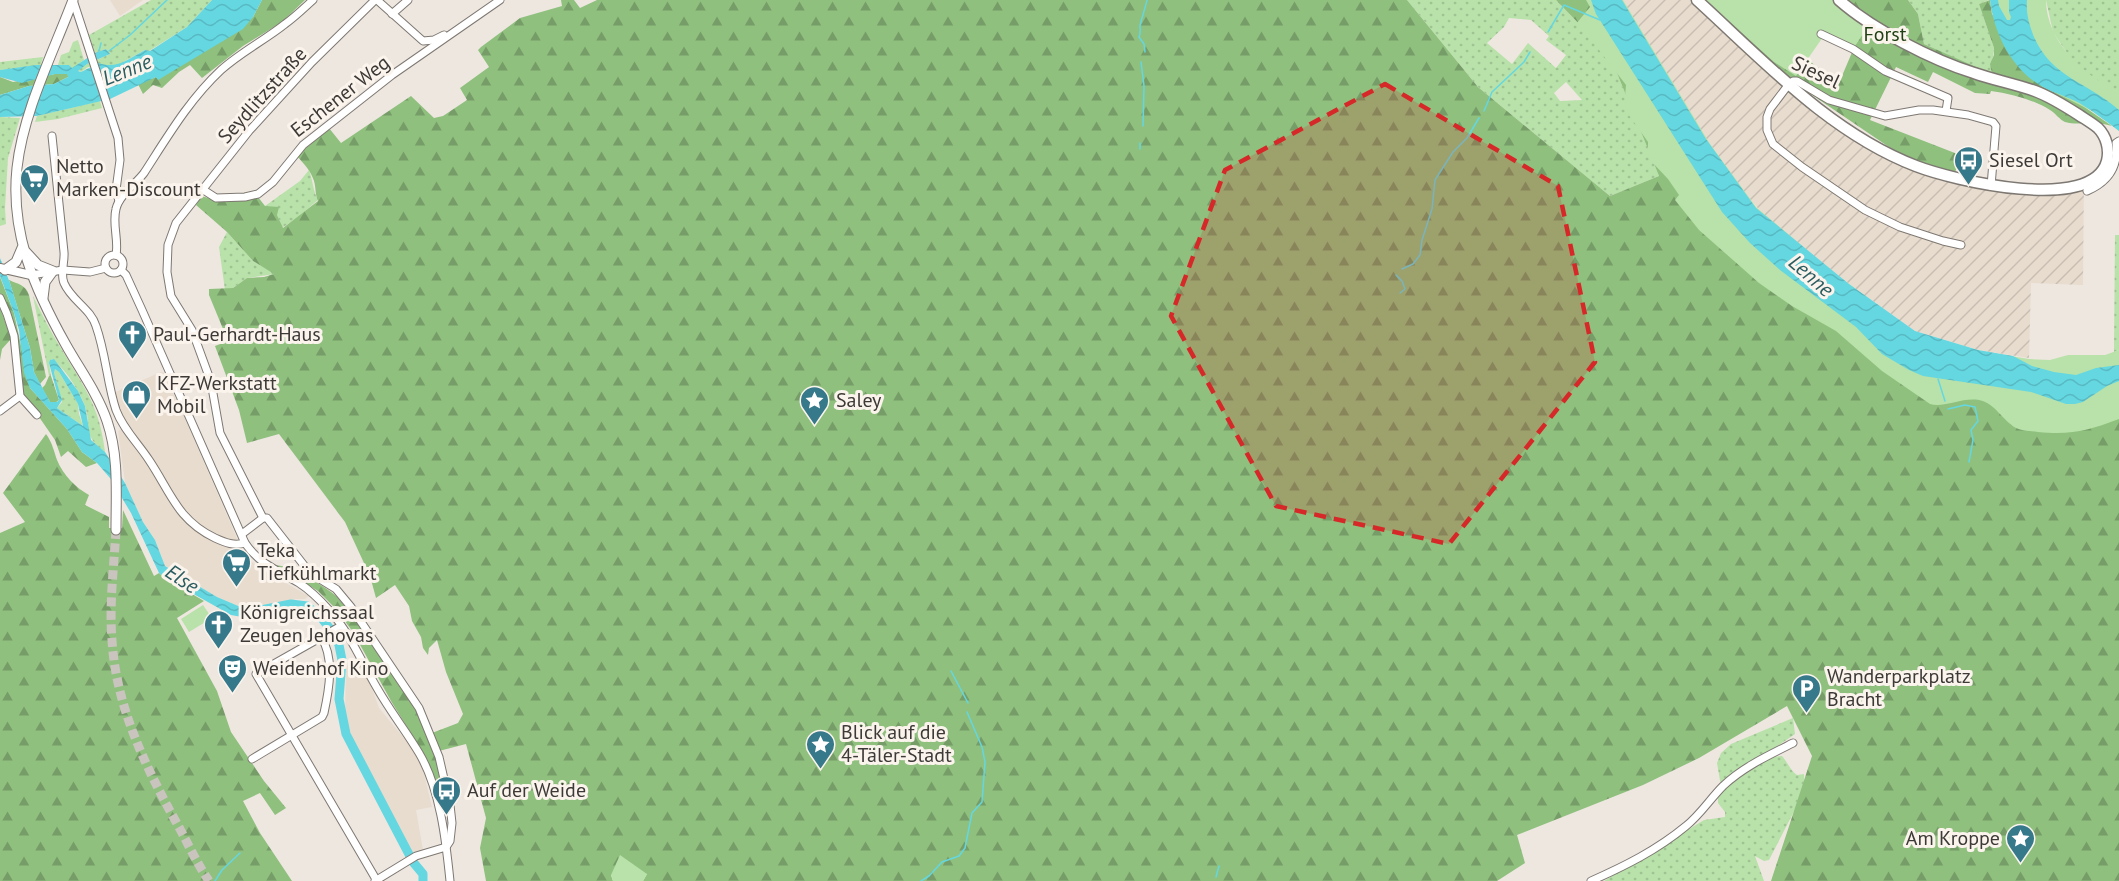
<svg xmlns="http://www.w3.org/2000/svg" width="2119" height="881" font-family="'PT Sans',sans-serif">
  <defs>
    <pattern id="industrial-furrows" width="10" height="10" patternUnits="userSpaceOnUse" patternTransform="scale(1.5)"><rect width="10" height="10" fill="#e8dcce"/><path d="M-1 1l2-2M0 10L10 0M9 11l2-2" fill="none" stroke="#c8beb2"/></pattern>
    <pattern id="grass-dots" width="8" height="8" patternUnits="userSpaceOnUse" patternTransform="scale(1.5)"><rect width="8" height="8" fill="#b8e2a9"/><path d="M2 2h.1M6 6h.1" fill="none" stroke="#9fc392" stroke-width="1.8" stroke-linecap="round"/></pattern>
    <pattern id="forest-firs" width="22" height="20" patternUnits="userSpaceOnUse" patternTransform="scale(1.5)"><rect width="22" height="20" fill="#8fc07e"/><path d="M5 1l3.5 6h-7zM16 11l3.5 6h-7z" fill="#769d68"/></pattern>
    <pattern id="water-waves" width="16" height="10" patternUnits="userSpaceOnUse" patternTransform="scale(1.5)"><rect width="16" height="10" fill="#64d7e1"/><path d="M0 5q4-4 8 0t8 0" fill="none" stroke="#58b9c2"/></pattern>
  </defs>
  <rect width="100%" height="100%" fill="#eee7e0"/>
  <g fill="#e8dcce">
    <polygon points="110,0 143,0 120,16"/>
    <polygon points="161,372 164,373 186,421 243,552 251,561 266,572 309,596 305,599 296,599 267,606 243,608 217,597 165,566 155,540 143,522 125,483 118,431 127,426 113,393"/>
    <polygon points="357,660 370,683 379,708 413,749 421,762 425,778 432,807 416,810 423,850 412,854 359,757 348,731 345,715 346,666"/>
  </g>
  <polygon fill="url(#industrial-furrows)" points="1622,0 1694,0 1849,131 1917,166 1995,184 2023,183 2048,187 2084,180 2083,285 2031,283 2029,358 1978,350 1915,331 1849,284 1766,217 1746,195 1706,139"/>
  <g fill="url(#grass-dots)" fill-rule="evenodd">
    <polygon points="151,0 212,0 187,27 149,51 145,50 116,66 88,67 81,72 78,70 87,64 110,54 106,49 95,53 89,35"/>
    <path d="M1407,0H1556L1610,56L1659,176L1610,196L1478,87ZM1509,18L1531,20L1549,36L1546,40L1566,55L1556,68L1528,43L1512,64L1487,43L1504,27ZM1566,82L1582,100L1560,101L1554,93Z"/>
    <path d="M1908,0H1989L1979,4L1994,48C1994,58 1990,63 1992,75L1924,44L1918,14Z"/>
    <polygon points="2046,0 2119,0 2119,96 2075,65 2053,32"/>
    <polygon points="78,40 84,60 72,69 69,65 58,65 61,55 69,52 73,42"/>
    <polygon points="43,57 41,65 0,70 0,62"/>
    <polygon points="100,101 102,108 58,119 35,122 37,116"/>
    <polygon points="0,117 20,118 8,158 5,208 6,224 0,226"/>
    <path d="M309,170C313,181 313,191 318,200L298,217L282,228C279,218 276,209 265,206L300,181Z"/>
    <polygon points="227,232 253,261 275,274 247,278 233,288 225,290 219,247"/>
    <polygon points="2115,235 2119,235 2119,350 2114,352"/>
    <path d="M33,296C42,314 51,333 62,350C84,387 100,407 105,452C82,435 92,429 85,406C79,390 65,369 52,359L49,363L51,376H49Z"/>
    <polygon points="55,369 59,372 78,404 79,414 83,426 57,408 62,402 54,373"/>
    <path d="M1793,718L1795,734L1760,758L1782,756C1788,763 1790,770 1797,775L1804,774V792L1769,860L1764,861L1755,856L1764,881H1604L1704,820L1725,817V812L1718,803V798L1722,792L1717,763L1721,753L1731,744Z"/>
  </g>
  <g fill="url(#forest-firs)" fill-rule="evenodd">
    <polygon points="262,0 305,0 282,22 243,46 202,78 190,65 179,72 162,88 153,85 143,94 138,84 156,77 158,79 253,17"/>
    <path d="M561,0H574L580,8L597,0H1407L1478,87L1610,196L1659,176L1610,56L1556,0H1591L1619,49L1856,327L2119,381V881H1771L1812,756L1787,706L1699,758L1643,785L1517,835L1525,863L1497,881H643L647,874L611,875L613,881H486L480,848L486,818L466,744L439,751V769L446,805L442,806L428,761L391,701L353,632L335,608L318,591L276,565L303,570C312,582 325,586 336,596C351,612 362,631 375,648C397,676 421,699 432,733L458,723L463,714L446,672L437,640L429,648L428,655L423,648L421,637L412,621L409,606L395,585L376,598L370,576L345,522L279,434L247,443L239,410L215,346L228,341L209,295V289L233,288L247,278L264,277L274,274L253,261L227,232L196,205L202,196C220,203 240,201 258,197L265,206L279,207L277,215L283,228L318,201C315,194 316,188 314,181C311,171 304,164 297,156L329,128L341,143L411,96L434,118L443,116L467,100L460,88L489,67L478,50L481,47L520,18L562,6Z"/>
    <path d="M1697,0H1908L1918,14L1924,44L1992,74L1990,64L1994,55V48L1979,4L1990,0L1992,14L2042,86L2080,104L2112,126C2095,120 2079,126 2065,122C2060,120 2055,113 2050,110C2032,99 2012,94 1991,91L1990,94L1975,93L1933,72L1928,82L1896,67L1870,120L1960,155L1954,177L1917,166L1790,80ZM1822,34L1853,50L1839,83L1804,57Z"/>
    <polygon points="55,74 68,74 68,77 54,84 29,86 0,95 0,77 13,82"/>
    <polygon points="0,277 14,313 30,388 67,429 82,452 97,463 86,467 68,451 61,457 55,440 23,394 10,313 0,293"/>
    <path d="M9,280C18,284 26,285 29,295L46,377L40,384L34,372L30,348Z"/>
    <polygon points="0,307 11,339 2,349 0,360"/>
    <polygon points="49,376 51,376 59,400 55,403 50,402 42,388 45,385"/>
    <path d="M46,434C52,442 54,451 57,460C63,475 76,488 89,495L85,505L109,517V528H122L123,510L154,576L159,573L165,578L204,601L177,618L217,691L231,732L264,781L286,808L275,815L260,793L243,801L260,833L292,881H0V533L25,522L3,493Z"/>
  </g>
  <g fill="#b8e2a9">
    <path d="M1586,0H1623L1710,144L1756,207L1833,272L1912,331L1980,351L2029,359L2050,360L2068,355H2105L2119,350V419C2087,431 2072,435 2038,432C2031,431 2022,431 2016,428C2002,420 1995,403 1979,400C1962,397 1945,408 1930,404L1882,371L1836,331L1792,306L1759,283L1699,230L1675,200L1679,195L1668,179L1650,160L1648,155V142L1624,108L1626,85L1586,33L1576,24L1590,7Z"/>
    <polygon points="1705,0 1834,0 1857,22 1867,28 1853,49 1825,34 1796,76 1774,62"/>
    <path d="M1992,0H2046C2046,41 2084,76 2119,92V131L2096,113L2042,86L2020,67Z"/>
    <polygon points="203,605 212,618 189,632 181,619"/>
    <polygon points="620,855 647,874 643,881 613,881 611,875"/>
  </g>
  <g fill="url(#water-waves)" fill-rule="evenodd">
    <path d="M212,0H262L253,17L243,29L158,80L156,77L110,99L37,116L0,117V95L29,86L54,84L68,77L67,74H55L22,83L0,77V70L36,65H69L72,68L95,53L106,49L110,54L87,64L78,71L81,72L99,63C116,70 130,58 145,50L150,51L187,27Z"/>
    <polygon points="1591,0 1622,0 1706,139 1756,208 1849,284 1915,331 1978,350 2013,356 2032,366 2054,372 2076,375 2096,368 2119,365 2119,381 2107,386 2083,402 2075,404 2066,404 2031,392 1923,376 1909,370 1882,354 1856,327 1780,270 1750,243 1722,212 1596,14"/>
    <path d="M1990,0H1998L1999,6L2007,20H2010L2011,17L2009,12V0H2027C2026,14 2029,24 2034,37C2052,78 2089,83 2119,110V131C2107,122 2094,112 2081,104C2069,97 2056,94 2043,87C2012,70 1994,34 1990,0Z"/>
    <path d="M0,258L10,283L30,348L34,372L50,402H57L59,400L49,363L50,360L54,359L78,391L85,406L91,440L105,452L125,483L143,522L155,540L165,566L217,597L243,608L267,606L269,614L253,619L231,615L165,578L159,573L131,513L110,478L97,463L82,452L67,429L30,388L24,373L19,330L14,313L0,276ZM55,369L59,372L78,404L83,426L57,408L62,400L54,373Z"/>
  </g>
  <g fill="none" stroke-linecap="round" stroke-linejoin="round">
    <g stroke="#64d7e1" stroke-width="1.5">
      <polyline points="1548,32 1564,5 1600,20"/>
      <polyline points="99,51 101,43"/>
      <polyline points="109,51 130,35 167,0"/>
      <path d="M1145,52L1144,44L1139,37C1141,33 1140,30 1140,26C1140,23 1146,6 1147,0"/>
      <polyline points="1141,62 1144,86 1143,126"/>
      <polyline points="1484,111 1492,92 1524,62 1530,52"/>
      <polyline points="1140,149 1140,143"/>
      <polyline points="1402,269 1413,264 1420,255 1422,240 1432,209 1435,180 1453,152 1467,138 1479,118"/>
      <polyline points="1396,275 1402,281 1405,289 1400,293"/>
      <polyline points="1938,379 1945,401"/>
      <polyline points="1948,409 1965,405 1975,407 1978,421 1971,430 1973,440 1969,462"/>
      <polyline points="951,671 968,703"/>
      <polyline points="1216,877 1219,866"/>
      <polyline points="215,881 222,870 240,853"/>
      <polyline points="921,881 929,876 942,862 959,856 965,848 972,813 982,802 985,762 982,747 967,712"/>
    </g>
    <polyline stroke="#64d7e1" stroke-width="9" points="256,611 291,604 307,606 320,616 334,634 339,645 342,660 339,699 346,734 413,862 423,874 423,881"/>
    <path stroke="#cac4be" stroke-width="9" stroke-dasharray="9 4.5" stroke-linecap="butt" d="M116,530C114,566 109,604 112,640C116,708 147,770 180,829C189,846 198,865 209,881"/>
    <defs>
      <g id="minor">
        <polyline points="73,0 118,138 120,160 116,190 119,201"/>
        <polyline points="377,0 423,41 434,40 444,35"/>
        <polyline points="392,14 408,0"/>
        <polyline points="1821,34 1853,49 1885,71 1948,98 1946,111"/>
        <path d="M52,136L64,252C65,261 60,274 64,283C71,300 91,309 96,326C106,354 107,383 116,410C123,429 138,443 149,460C170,491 177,520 215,538C226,543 234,546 245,543"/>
        <polyline points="202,189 216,198 245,197 258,194 273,182 303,145 392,75 500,0"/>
        <path d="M2087,191C2108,182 2119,167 2116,143L2119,141"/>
        <polyline points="1961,245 1943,241 1900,227 1865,210 1802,167 1773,144 1767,130 1767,117 1770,109 1789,84 1793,81 1797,81 1829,100 1885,116 1919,110 1933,110 1968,115 1993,122 1996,126 1991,186"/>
        <circle cx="114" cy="264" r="9"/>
        <path d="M116,255C119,240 112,224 116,209C119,195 136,184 144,173C168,136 189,100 221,70C241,52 265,40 285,24C295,17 304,8 313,0"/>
        <path d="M121,270L126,275L142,310L245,543C259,564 279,571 299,583C310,590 321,601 330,611C350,633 362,663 377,688C390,711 406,731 419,753C440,788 446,841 450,881"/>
        <polyline points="31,275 63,270 90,272 106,268"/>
        <polyline points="0,298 7,314 14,336 20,396 37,415"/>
        <polyline points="0,411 20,396"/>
        <polyline points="263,518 220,433 211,382 192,330 171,296 167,272 168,245 176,223 249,131 312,62 375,0"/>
        <polyline points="242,534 263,518 267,518 310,573 336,589 351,607 419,708 439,757 450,805 452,823 450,841 446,847 416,856 375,881"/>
        <polyline points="341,626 256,674 377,881"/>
        <path d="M252,759L322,717L324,713C329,690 335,658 321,637"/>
        <path d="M1591,881C1625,866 1657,850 1686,826C1700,815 1710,799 1723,786C1743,767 1769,755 1793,743"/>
      </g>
      <polyline id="tertiary" points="0,268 31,275"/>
      <g id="secondary">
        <path d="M73,0C53,53 23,112 17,168C10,233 35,290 66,345C80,370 98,394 107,421C119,456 116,493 116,530"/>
        <polyline points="26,252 38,265 53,271 45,282 43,298"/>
        <polyline points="5,270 16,262 22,248"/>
      </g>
      <path id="primary" d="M1697,0C1764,61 1830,133 1916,166C1952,180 2093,214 2107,161C2110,149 2106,136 2098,128C2092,123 2085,119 2079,115C2065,106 2051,97 2035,91C2015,84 1994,80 1974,73C1932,60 1872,29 1839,0"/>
    </defs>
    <use href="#minor" stroke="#7e7872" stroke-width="9"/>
    <use href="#tertiary" stroke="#7e7872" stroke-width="10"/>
    <use href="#secondary" stroke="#7e7872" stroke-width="11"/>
    <use href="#primary" stroke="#7e7872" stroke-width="13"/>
    <use href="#minor" stroke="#fff" stroke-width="7"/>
    <use href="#tertiary" stroke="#fff" stroke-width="8"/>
    <use href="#secondary" stroke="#fff" stroke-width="9"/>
    <use href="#primary" stroke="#fff" stroke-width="10"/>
  </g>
  <path fill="#d62828" fill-opacity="0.2" stroke="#d62828" stroke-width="4.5" stroke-dasharray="12 8" stroke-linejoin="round" d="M1385,84L1558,186L1595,362L1449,544L1276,506L1171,316L1225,170Z"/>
  <defs>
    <symbol id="bus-pin" viewBox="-11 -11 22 30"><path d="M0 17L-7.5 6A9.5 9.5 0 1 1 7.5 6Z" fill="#36798a" stroke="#fbf4ed"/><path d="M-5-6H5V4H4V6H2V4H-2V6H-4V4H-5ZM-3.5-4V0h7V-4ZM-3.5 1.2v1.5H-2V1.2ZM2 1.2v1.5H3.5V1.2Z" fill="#fff"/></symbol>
    <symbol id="supermarket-pin" viewBox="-11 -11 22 30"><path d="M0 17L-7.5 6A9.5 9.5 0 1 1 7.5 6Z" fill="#36798a" stroke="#fbf4ed"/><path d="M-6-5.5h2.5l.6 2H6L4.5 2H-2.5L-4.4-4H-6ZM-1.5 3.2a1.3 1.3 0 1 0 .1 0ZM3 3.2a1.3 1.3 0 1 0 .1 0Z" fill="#fff"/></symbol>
    <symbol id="church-pin" viewBox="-11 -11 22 30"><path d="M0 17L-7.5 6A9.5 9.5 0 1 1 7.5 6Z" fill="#36798a" stroke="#fbf4ed"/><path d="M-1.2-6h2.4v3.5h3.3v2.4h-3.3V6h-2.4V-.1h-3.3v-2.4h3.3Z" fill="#fff"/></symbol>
    <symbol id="shop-pin" viewBox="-11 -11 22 30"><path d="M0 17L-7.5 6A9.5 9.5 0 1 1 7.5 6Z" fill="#36798a" stroke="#fbf4ed"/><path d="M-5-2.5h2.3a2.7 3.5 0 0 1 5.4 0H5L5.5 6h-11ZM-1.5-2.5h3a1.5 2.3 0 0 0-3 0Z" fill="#fff"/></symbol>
    <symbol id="sight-pin" viewBox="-11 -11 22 30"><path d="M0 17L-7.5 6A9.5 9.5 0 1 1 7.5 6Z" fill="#36798a" stroke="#fbf4ed"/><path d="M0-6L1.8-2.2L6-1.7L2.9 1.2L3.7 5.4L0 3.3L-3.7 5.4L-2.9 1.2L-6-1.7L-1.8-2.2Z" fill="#fff"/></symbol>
    <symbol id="theatre-pin" viewBox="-11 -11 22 30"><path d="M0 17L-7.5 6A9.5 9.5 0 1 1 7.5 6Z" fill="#36798a" stroke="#fbf4ed"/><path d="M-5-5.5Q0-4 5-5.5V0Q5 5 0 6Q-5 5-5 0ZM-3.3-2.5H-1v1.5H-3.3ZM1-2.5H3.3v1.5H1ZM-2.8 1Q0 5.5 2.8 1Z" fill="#fff"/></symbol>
    <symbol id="parking-pin" viewBox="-11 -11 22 30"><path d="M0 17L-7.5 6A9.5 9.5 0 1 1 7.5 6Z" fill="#36798a" stroke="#fbf4ed"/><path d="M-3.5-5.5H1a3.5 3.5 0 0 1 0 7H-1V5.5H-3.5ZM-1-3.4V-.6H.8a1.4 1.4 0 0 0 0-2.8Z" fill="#fff"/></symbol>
  </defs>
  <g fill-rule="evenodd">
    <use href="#bus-pin" x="1952" y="144" width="33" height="45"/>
    <use href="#supermarket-pin" x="18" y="162" width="33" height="45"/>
    <use href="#church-pin" x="116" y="318" width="33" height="45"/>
    <use href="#shop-pin" x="120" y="378" width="33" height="45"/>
    <use href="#sight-pin" x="798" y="384" width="33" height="45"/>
    <use href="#supermarket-pin" x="220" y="546" width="33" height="45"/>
    <use href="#church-pin" x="202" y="608" width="33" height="45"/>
    <use href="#theatre-pin" x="216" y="652" width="33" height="45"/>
    <use href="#parking-pin" x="1790" y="672" width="33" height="45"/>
    <use href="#sight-pin" x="804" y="728" width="33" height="45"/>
    <use href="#bus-pin" x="430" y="774" width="33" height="45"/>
    <use href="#sight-pin" x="2004" y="822" width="33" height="45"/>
  </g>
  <g text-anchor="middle" stroke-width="6" stroke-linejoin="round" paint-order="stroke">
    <g font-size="20" fill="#1f4012" stroke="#fbf4ed">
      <text x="1885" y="41">Forst</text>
    </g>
    <g font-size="20" fill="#3c3936" stroke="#fbf4ed">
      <text transform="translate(1816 72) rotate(25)" y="7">Siesel</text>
      <text transform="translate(262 95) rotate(-48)" y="7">Seydlitzstraße</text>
      <text transform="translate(340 96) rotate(-38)" y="7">Eschener Weg</text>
    </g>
    <g font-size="20" fill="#3c3936" stroke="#fbf4ed" text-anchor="start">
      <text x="1989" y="167">Siesel Ort</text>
      <text x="56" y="173">Netto<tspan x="56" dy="23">Marken-Discount</tspan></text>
      <text x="153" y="341">Paul-Gerhardt-Haus</text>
      <text x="157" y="390">KFZ-Werkstatt<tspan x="157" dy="23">Mobil</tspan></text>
      <text x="836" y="407">Saley</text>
      <text x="257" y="557">Teka<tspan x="257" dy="23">Tiefkühlmarkt</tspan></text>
      <text x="240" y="619">Königreichssaal<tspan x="240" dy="23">Zeugen Jehovas</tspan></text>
      <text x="253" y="675">Weidenhof Kino</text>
      <text x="1827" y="683">Wanderparkplatz<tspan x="1827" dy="23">Bracht</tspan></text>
      <text x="841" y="739">Blick auf die<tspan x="841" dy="23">4-Täler-Stadt</tspan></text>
      <text x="467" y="797">Auf der Weide</text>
      <text x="2000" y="845" text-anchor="end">Am Kroppe</text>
    </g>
    <g font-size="21" font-style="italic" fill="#2a5c60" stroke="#fbf4ed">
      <text transform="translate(127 70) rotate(-22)" y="7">Lenne</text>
      <text transform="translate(1811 276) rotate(41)" y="7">Lenne</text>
      <text transform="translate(182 579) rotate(33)" y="7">Else</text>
    </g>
  </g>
</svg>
